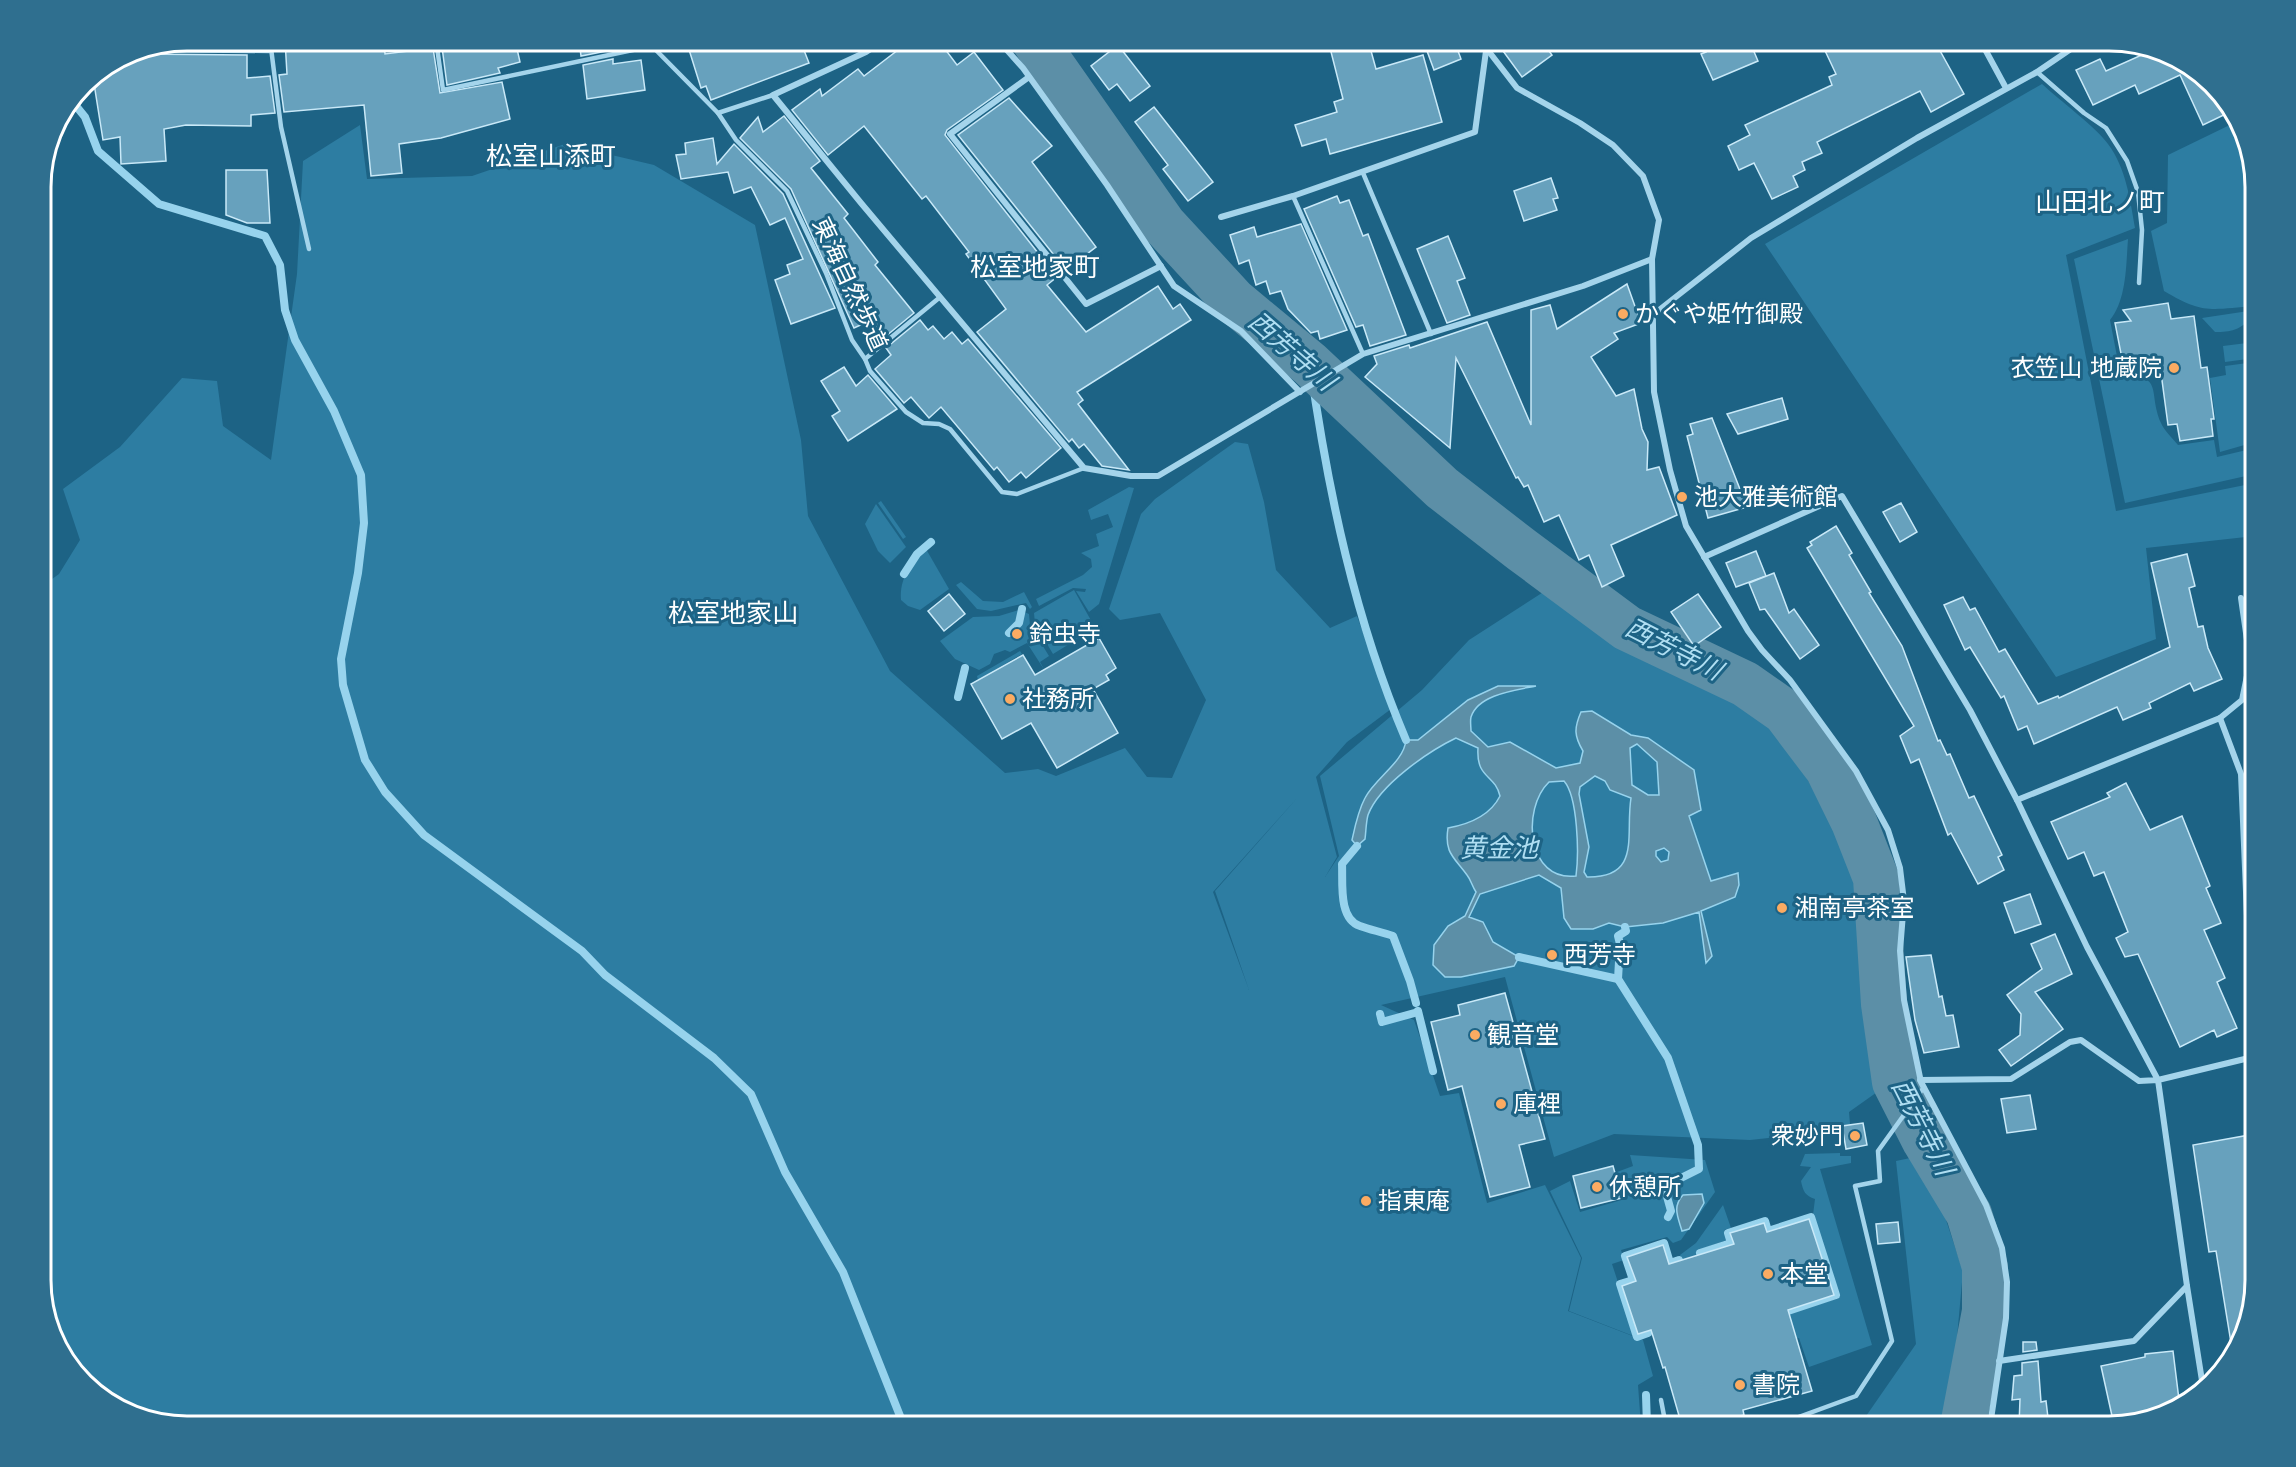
<svg xmlns="http://www.w3.org/2000/svg" width="2296" height="1467" font-family="Jost,'Noto Sans JP',sans-serif">
  <rect width="100%" height="100%" fill="#1d6385"/>
  <g fill="#2d7da2" fill-rule="evenodd">
    <path d="M2042,84C2059,100 2096,127 2108,144C2126,168 2130,199 2135,228L2066,255L2116,511L2255,483V536L2146,548L2156,639L2056,677L1765,244Z"/>
    <path d="M2238,121L2255,187V306C2211,309 2204,315 2164,291L2151,231L2167,223L2168,155Z"/>
    <path d="M360,125L367,179L472,176L565,144L654,165L755,225L801,440L808,516L890,671L1005,773L1038,769L1056,776L1125,748L1147,777L1172,778L1206,700L1160,613L1120,620L1109,609L1141,514L1155,499L1235,442L1248,444L1264,502L1276,570L1330,628L1357,616L1391,709L1347,742L1316,777L1337,857L1325,877L1339,856L1320,776L1422,690L1469,640L1548,589L1631,644L1732,694L1774,719L1855,865L1880,1090L1849,1112L1850,1124L1840,1125V1130L1750,1140L1614,1134L1554,1157L1505,977L1381,1005L1414,1020L1440,1096L1459,1093L1487,1203L1545,1185L1581,1258L1568,1311L1643,1340L1653,1376L1638,1385L1641,1426H187L106,1402L60,1353L41,1289V587L59,574L80,540L63,489L120,447L182,378L217,381L223,426L271,460L297,274L303,161ZM1298,797L1215,891L1249,990L1213,892Z"/>
    <path d="M2128,239C2126,264 2127,299 2110,320L2120,372C2166,378 2147,390 2161,423C2164,430 2172,438 2178,445L2214,440L2217,457L2255,448V474L2125,503L2074,259Z"/>
    <path d="M2255,310V318H2251C2240,330 2231,332 2215,332L2202,318Z"/>
    <polygon points="2255,342 2255,358 2225,362 2223,346"/>
    <polygon points="2255,362 2255,442 2220,452 2210,378 2226,375 2225,366"/>
    <polygon points="1129,487 1134,488 1099,604 1089,612 1076,591 1085,592 1086,589 1073,588 1039,606 1036,599 1083,575 1092,567 1091,559 1081,553 1099,546 1096,534 1113,527 1108,514 1091,520 1088,510"/>
    <polygon points="881,501 906,537 903,539 878,503"/>
    <polygon points="876,504 906,547 890,563 878,551 865,524"/>
    <path d="M926,549L949,589L920,610L908,606L901,600C899,579 911,562 926,549Z"/>
    <polygon points="961,582 983,601 1003,602 1024,592 1032,607 1030,609 1026,603 991,611 977,609 956,585"/>
    <polygon points="1074,590 1093,624 1087,628 1089,632 1053,654 1035,624 1034,613"/>
    <polygon points="1019,610 1029,614 1030,625 1049,656 1040,662 1045,671 1027,643 1010,652 1005,650 994,654 990,664 979,670 955,659 940,641 973,617 999,616"/>
    <polygon points="1020,651 1022,654 978,680 977,676"/>
    <polygon points="2255,717 2255,786 2248,721"/>
    <path d="M1840,1153V1156H1851V1163L1820,1169L1872,1345L1809,1367L1799,1338L1710,1362L1725,1333L1839,1298L1813,1215L1815,1199C1805,1196 1803,1191 1801,1181L1811,1167L1800,1166L1805,1154Z"/>
    <polygon points="1630,1155 1705,1160 1715,1192 1681,1240 1673,1243 1667,1237 1621,1250 1624,1260 1612,1264 1636,1337 1569,1311 1582,1258 1550,1191 1570,1181 1580,1212 1625,1199 1617,1172 1633,1166"/>
    <polygon points="1915,1157 1943,1211 1963,1271 1949,1426 1842,1426 1864,1419 1916,1344 1896,1161"/>
    <polygon points="1723,1205 1731,1228 1724,1230 1727,1240 1696,1251 1701,1268 1686,1271 1680,1255 1696,1243"/>
  </g>
  <g fill="#5c8fa7" stroke="#97d3ed" stroke-width="1.5" fill-rule="evenodd">
    <path d="M1498,686H1536C1517,690 1478,694 1471,717C1470,721 1471,727 1471,731L1488,747L1510,742L1556,768L1580,763L1583,751C1574,736 1574,728 1581,712L1592,711L1631,735L1648,738L1694,770L1701,810L1689,816L1711,881L1738,873L1739,885L1735,897L1701,911L1712,956L1706,963L1699,912L1663,923L1625,927L1609,923L1593,929H1571L1564,918L1561,888L1539,875L1480,894L1469,917L1483,922L1493,942L1519,957L1514,966L1461,977H1445L1433,965L1434,945L1448,926L1465,916L1476,892C1472,886 1471,880 1467,875C1454,857 1444,853 1448,828C1470,824 1490,816 1500,796C1495,774 1476,779 1478,748L1456,738C1429,751 1379,785 1368,815C1366,822 1366,832 1365,839L1357,846L1352,840C1355,826 1358,811 1365,798C1375,778 1404,762 1406,740H1418L1468,700ZM1637,744L1657,762L1659,795H1648L1632,785L1630,748ZM1595,776L1605,781L1610,790L1631,798C1625,835 1642,878 1587,877L1584,872L1589,847L1579,794L1580,787ZM1564,781C1578,797 1579,854 1576,876C1527,882 1521,809 1549,782ZM1664,848L1669,852L1668,860L1661,862L1656,856V851Z"/>
    <path d="M1702,1194L1704,1203L1689,1229L1682,1231C1678,1217 1672,1207 1683,1195Z"/>
  </g>
  <g fill="none" stroke-linecap="round" stroke-linejoin="round">
    <g stroke="#97d3ed" stroke-width="8">
      <polyline points="72,101 85,117 98,151 159,204 265,236 280,265 285,310 295,340 334,411 361,475 364,523 358,573 341,659 343,685 365,760 385,792 424,835 582,951 605,975 714,1058 751,1094 785,1172 843,1272 904,1426"/>
      <path d="M1310,364C1328,492 1355,620 1406,740"/>
      <polyline points="904,574 917,554 931,542"/>
      <polyline points="1009,633 1019,623 1022,609"/>
      <polyline points="958,697 965,668"/>
      <path d="M1357,846L1342,864C1343,882 1338,919 1360,926C1371,930 1382,932 1393,936L1410,981L1416,1003"/>
      <polyline points="1625,927 1626,931 1618,936 1620,944 1618,979 1668,1058 1698,1145 1699,1169 1671,1183 1666,1193 1671,1211 1668,1217"/>
      <polyline points="1519,957 1618,979"/>
      <polyline points="1418,1011 1433,1071"/>
      <polyline points="1380,1014 1382,1022 1418,1012"/>
      <polyline points="1704,1263 1700,1253 1731,1243 1728,1233 1765,1221 1768,1231 1811,1217 1836,1295 1779,1314"/>
      <polyline points="1648,1333 1637,1337 1620,1284 1633,1280 1625,1256 1664,1243 1670,1263 1679,1260 1682,1271"/>
      <polyline points="1646,1395 1647,1426"/>
    </g>
    <polyline stroke="#5c8fa7" stroke-width="46" points="1034,40 1163,224 1234,301 1310,364 1442,488 1522,550 1627,628 1745,684 1785,712 1828,769 1854,822 1876,878 1884,1004 1895,1082 1925,1141 1969,1214 1985,1267 1985,1311 1963,1426"/>
  </g>
  <g fill="#67a1bd" stroke="#c9e9f8" stroke-width="1.5">
    <polygon points="188,40 246,40 246,46 161,46"/>
    <polygon points="285,40 384,40 385,54 433,48 440,93 502,82 510,119 441,138 399,144 402,173 371,176 364,105 284,112 279,75 287,74"/>
    <polygon points="443,40 515,40 520,62 498,68 500,73 447,85 442,47 444,47"/>
    <polygon points="579,40 610,40 612,50 581,56"/>
    <polygon points="686,40 800,40 809,63 711,100 706,86 701,88"/>
    <polygon points="911,40 928,40 936,50 942,45 957,65 974,52 1003,90 947,130 945,135 1057,277 1047,285 1086,332 1158,286 1173,309 1180,304 1191,320 1077,392 1083,400 1078,404 1129,470 1102,466 1084,444 1079,448 1072,439 1069,442 977,332 1006,309 966,254 969,252 926,196 922,199 864,126 828,155 792,110 820,89 822,96 858,69 864,76"/>
    <polygon points="1328,40 1368,40 1376,69 1423,55 1442,122 1330,154 1326,139 1302,146 1295,125 1337,112 1334,102 1343,99"/>
    <polygon points="1423,40 1454,40 1461,59 1434,70"/>
    <polygon points="1495,40 1541,40 1552,55 1522,77"/>
    <polygon points="1701,40 1749,40 1758,61 1713,80 1701,54 1706,52"/>
    <polygon points="1820,40 1934,40 1964,94 1931,112 1920,91 1817,142 1822,153 1802,162 1805,170 1793,176 1798,187 1772,199 1754,163 1739,170 1728,146 1750,135 1745,125 1832,85 1829,77 1836,74"/>
    <polygon points="1118,45 1150,86 1130,101 1117,84 1109,90 1091,66"/>
    <polygon points="134,51 138,54 247,55 247,78 270,76 275,113 251,115 251,126 186,125 164,129 166,161 121,164 120,137 103,140 93,77"/>
    <polygon points="2146,53 2190,65 2232,111 2203,125 2180,75 2139,94 2135,85 2093,105 2076,70 2100,59 2106,71"/>
    <polygon points="613,59 613,64 641,60 645,90 587,99 583,65"/>
    <polygon points="1009,98 1052,146 1032,162 1096,247 1066,270 958,135"/>
    <polygon points="1154,107 1213,182 1188,201 1163,169 1168,165 1135,122"/>
    <polygon points="784,116 820,161 811,168 848,214 844,218 878,262 875,265 914,313 880,341 865,323 854,328 791,189 740,138 758,117 763,132"/>
    <polygon points="713,138 717,164 734,144 783,194 835,308 791,324 775,280 790,274 787,265 803,259 785,218 770,225 751,187 734,193 728,172 681,179 676,155 686,154 685,143"/>
    <polygon points="226,170 267,170 270,223 247,223 226,215"/>
    <polygon points="1551,178 1558,198 1553,199 1557,210 1524,221 1514,191"/>
    <polygon points="1337,196 1340,203 1349,200 1363,236 1368,234 1406,335 1370,346 1363,325 1356,327 1304,209"/>
    <polygon points="1301,224 1347,330 1320,339 1318,331 1311,333 1288,309 1281,291 1270,294 1266,281 1256,285 1249,260 1239,264 1230,235 1254,227 1257,237"/>
    <polygon points="1448,236 1465,278 1457,281 1470,315 1447,323 1417,249"/>
    <polygon points="1627,284 1641,323 1614,333 1618,339 1591,357 1616,396 1634,389 1642,429 1648,442 1647,470 1659,467 1677,515 1611,545 1624,576 1602,587 1589,555 1579,560 1559,515 1544,522 1528,485 1524,487 1518,477 1516,478 1456,358 1450,448 1365,377 1377,364 1374,356 1409,345 1410,348 1487,322 1531,425 1531,310 1550,305 1557,329"/>
    <polygon points="2168,303 2171,319 2194,316 2201,368 2207,367 2214,419 2211,419 2213,436 2180,441 2177,424 2168,425 2161,373 2151,375 2150,365 2124,369 2115,323 2131,321 2123,310"/>
    <polygon points="920,320 928,330 933,326 944,339 952,332 962,344 968,339 1061,448 1026,478 1021,472 1009,482 997,467 994,470 941,407 929,418 911,397 904,403 875,369 891,355 886,348"/>
    <polygon points="844,367 856,386 868,375 897,409 848,441 832,416 840,411 821,381"/>
    <polygon points="1782,398 1788,419 1738,434 1727,414"/>
    <polygon points="1712,418 1747,507 1708,518 1687,436 1693,434 1690,424"/>
    <polygon points="1901,503 1917,532 1900,542 1883,512"/>
    <polygon points="1836,526 1852,553 1849,555 1871,592 1869,593 1902,646 1938,741 1940,740 1947,755 1950,754 1969,798 1974,796 2002,855 1998,857 2004,870 1978,884 1951,833 1948,835 1919,759 1911,763 1900,736 1914,726 1807,548 1812,545 1810,542"/>
    <polygon points="1756,551 1766,576 1736,587 1726,563"/>
    <polygon points="2187,554 2195,586 2189,588 2198,627 2203,626 2208,648 2222,679 2194,691 2190,683 2149,703 2151,708 2123,720 2117,707 2034,744 2027,726 2018,730 2004,696 2001,698 1970,647 1965,650 1944,605 1963,597 1970,610 1975,608 1999,652 2005,649 2038,704 2058,696 2059,698 2170,647 2151,563"/>
    <polygon points="1774,573 1789,613 1794,609 1819,645 1800,659 1765,609 1760,610 1749,583"/>
    <polygon points="949,594 965,614 944,631 928,611"/>
    <polygon points="1698,594 1721,627 1694,646 1671,612"/>
    <polygon points="1099,638 1116,668 1106,675 1109,680 1093,689 1118,733 1057,768 1031,723 1002,739 971,684 1023,655 1035,675"/>
    <polygon points="2126,783 2150,830 2182,816 2210,886 2206,888 2221,923 2204,930 2225,978 2217,982 2237,1028 2217,1037 2214,1030 2180,1047 2138,954 2125,957 2116,938 2128,932 2104,872 2094,876 2084,852 2068,859 2051,822 2110,797 2107,793"/>
    <polygon points="2030,894 2041,924 2015,933 2004,903"/>
    <polygon points="2055,934 2072,974 2035,992 2063,1029 2011,1066 1999,1050 2020,1035 2021,1014 2007,995 2042,969 2031,944"/>
    <polygon points="1931,955 1939,997 1942,996 1946,1016 1953,1015 1959,1047 1924,1053 1915,1020 1906,957"/>
    <polygon points="1505,993 1545,1139 1519,1145 1530,1187 1490,1197 1462,1086 1448,1090 1431,1022 1460,1015 1458,1005"/>
    <polygon points="2030,1095 2036,1129 2007,1133 2001,1099"/>
    <polygon points="1863,1123 1867,1145 1846,1149 1842,1126"/>
    <polygon points="2255,1134 2255,1280 2233,1355 2216,1251 2209,1252 2193,1145"/>
    <polygon points="1613,1166 1622,1198 1581,1208 1573,1176"/>
    <polygon points="1809,1219 1834,1295 1788,1310 1812,1391 1743,1410 1744,1415 1705,1426 1682,1426 1665,1367 1663,1368 1651,1330 1638,1334 1622,1286 1636,1281 1627,1257 1663,1245 1669,1264 1734,1244 1730,1233 1764,1223 1767,1232"/>
    <polygon points="1898,1222 1900,1242 1878,1244 1876,1224"/>
    <polygon points="2023,1342 2036,1342 2037,1350 2023,1352"/>
    <polygon points="2173,1351 2180,1408 2114,1425 2101,1366 2145,1357 2145,1354"/>
    <polygon points="2038,1361 2041,1402 2046,1401 2049,1426 2019,1426 2020,1399 2012,1400 2014,1376 2022,1375 2022,1363"/>
  </g>
  <g fill="none" stroke-linecap="round" stroke-linejoin="round">
    <g stroke="#a4d4eb" stroke-width="4.5">
      <polyline points="270,40 281,127 309,249"/>
      <polyline points="436,40 443,90 652,46"/>
      <polyline points="646,40 718,113 773,95"/>
      <polyline points="138,50 271,51"/>
      <polyline points="2037,72 2084,113 2106,128 2127,161 2138,192 2142,230 2139,283"/>
      <polyline points="718,113 736,140 787,191 826,273 852,340 865,359 870,371 906,412 923,423 939,424 950,429 1002,492 1017,494 1084,468"/>
      <polyline points="1363,173 1431,334"/>
      <polyline points="1293,196 1363,354"/>
      <polyline points="865,359 939,298"/>
      <polyline points="1661,1400 1666,1426"/>
      <polyline points="1774,1426 1856,1396 1892,1341 1855,1186 1880,1181 1878,1151 1924,1087"/>
    </g>
    <g stroke="#a4d4eb" stroke-width="6">
      <polyline points="884,40 866,52 773,95 861,203 1084,468 1131,476 1158,476 1363,354 1583,286 1652,259"/>
      <polyline points="998,40 1023,68 1107,185 1174,286 1241,331 1300,392"/>
      <polyline points="1480,40 1517,88 1580,123 1613,145 1643,176 1659,220 1652,259 1654,392 1670,470 1686,526 1748,631 1762,650 1790,680 1856,771 1888,830 1900,868 1904,901 1900,951 1904,1000 1921,1082 1986,1205 2002,1248 2007,1282 2006,1318 1990,1426"/>
      <polyline points="1980,40 2006,88"/>
      <polyline points="1029,77 950,134 1086,304 1161,266"/>
      <polyline points="1221,217 1293,196 1475,132 1486,51"/>
      <polyline points="1654,314 1751,238 1917,138 2037,72 2084,40"/>
      <polyline points="1704,557 1842,496 1970,710 2017,800"/>
      <polyline points="2220,718 2242,700 2250,661 2241,598"/>
      <polyline points="1920,1080 2011,1079 2070,1042 2081,1040 2139,1081 2158,1080 2253,1057 2241,774 2220,718 2017,800 2087,947 2158,1080 2187,1286"/>
      <polyline points="1999,1361 2134,1341 2187,1286 2203,1387"/>
    </g>
  </g>
  <g fill="#fbab62" stroke="#1d6385" stroke-width="2">
    <circle cx="1623" cy="314" r="6"/>
    <circle cx="2174" cy="368" r="6"/>
    <circle cx="1682" cy="497" r="6"/>
    <circle cx="1017" cy="634" r="6"/>
    <circle cx="1010" cy="699" r="6"/>
    <circle cx="1782" cy="908" r="6"/>
    <circle cx="1552" cy="955" r="6"/>
    <circle cx="1475" cy="1035" r="6"/>
    <circle cx="1501" cy="1104" r="6"/>
    <circle cx="1855" cy="1136" r="6"/>
    <circle cx="1597" cy="1187" r="6"/>
    <circle cx="1366" cy="1201" r="6"/>
    <circle cx="1768" cy="1274" r="6"/>
    <circle cx="1740" cy="1385" r="6"/>
  </g>
  <g text-anchor="middle" stroke-width="6" stroke-linejoin="round" paint-order="stroke">
    <g font-size="24" fill="#fff" stroke="#1d6385">
      <text transform="translate(850 284) rotate(65)" y="8">東海自然歩道</text>
    </g>
    <g font-size="24" fill="#fff" stroke="#1d6385" text-anchor="start">
      <text x="1635" y="322">かぐや姫竹御殿</text>
      <text x="2162" y="376" text-anchor="end">衣笠山 地蔵院</text>
      <text x="1694" y="505">池大雅美術館</text>
      <text x="1029" y="642">鈴虫寺</text>
      <text x="1022" y="707">社務所</text>
      <text x="1794" y="916">湘南亭茶室</text>
      <text x="1564" y="963">西芳寺</text>
      <text x="1487" y="1043">観音堂</text>
      <text x="1513" y="1112">庫裡</text>
      <text x="1843" y="1144" text-anchor="end">衆妙門</text>
      <text x="1609" y="1195">休憩所</text>
      <text x="1378" y="1209">指東庵</text>
      <text x="1780" y="1282">本堂</text>
      <text x="1752" y="1393">書院</text>
    </g>
    <g font-size="26" fill="#fff" stroke="#1d6385">
      <text x="551" y="165">松室山添町</text>
      <text x="2100" y="211">山田北ノ町</text>
      <text x="1035" y="276">松室地家町</text>
      <text x="733" y="622">松室地家山</text>
    </g>
    <g font-size="26" font-style="italic" fill="#afdef2" stroke="#1d6385">
      <text transform="translate(1292 351) rotate(41)" y="9">西芳寺川</text>
      <text transform="translate(1674 649) rotate(27)" y="9">西芳寺川</text>
      <text x="1499" y="857">黄金池</text>
      <text transform="translate(1923 1127) rotate(63)" y="9">西芳寺川</text>
    </g>
  </g>
  <path d="M0 0H2296V1467H0ZM187 51H2109A136 136 0 0 1 2245 187V1280A136 136 0 0 1 2109 1416H187A136 136 0 0 1 51 1280V187A136 136 0 0 1 187 51Z" fill="#2f6f8f" fill-rule="evenodd"/>
  <path fill="none" stroke="#fff" stroke-width="3" d="M187 51H2109A136 136 0 0 1 2245 187V1280A136 136 0 0 1 2109 1416H187A136 136 0 0 1 51 1280V187A136 136 0 0 1 187 51Z"/>
</svg>
